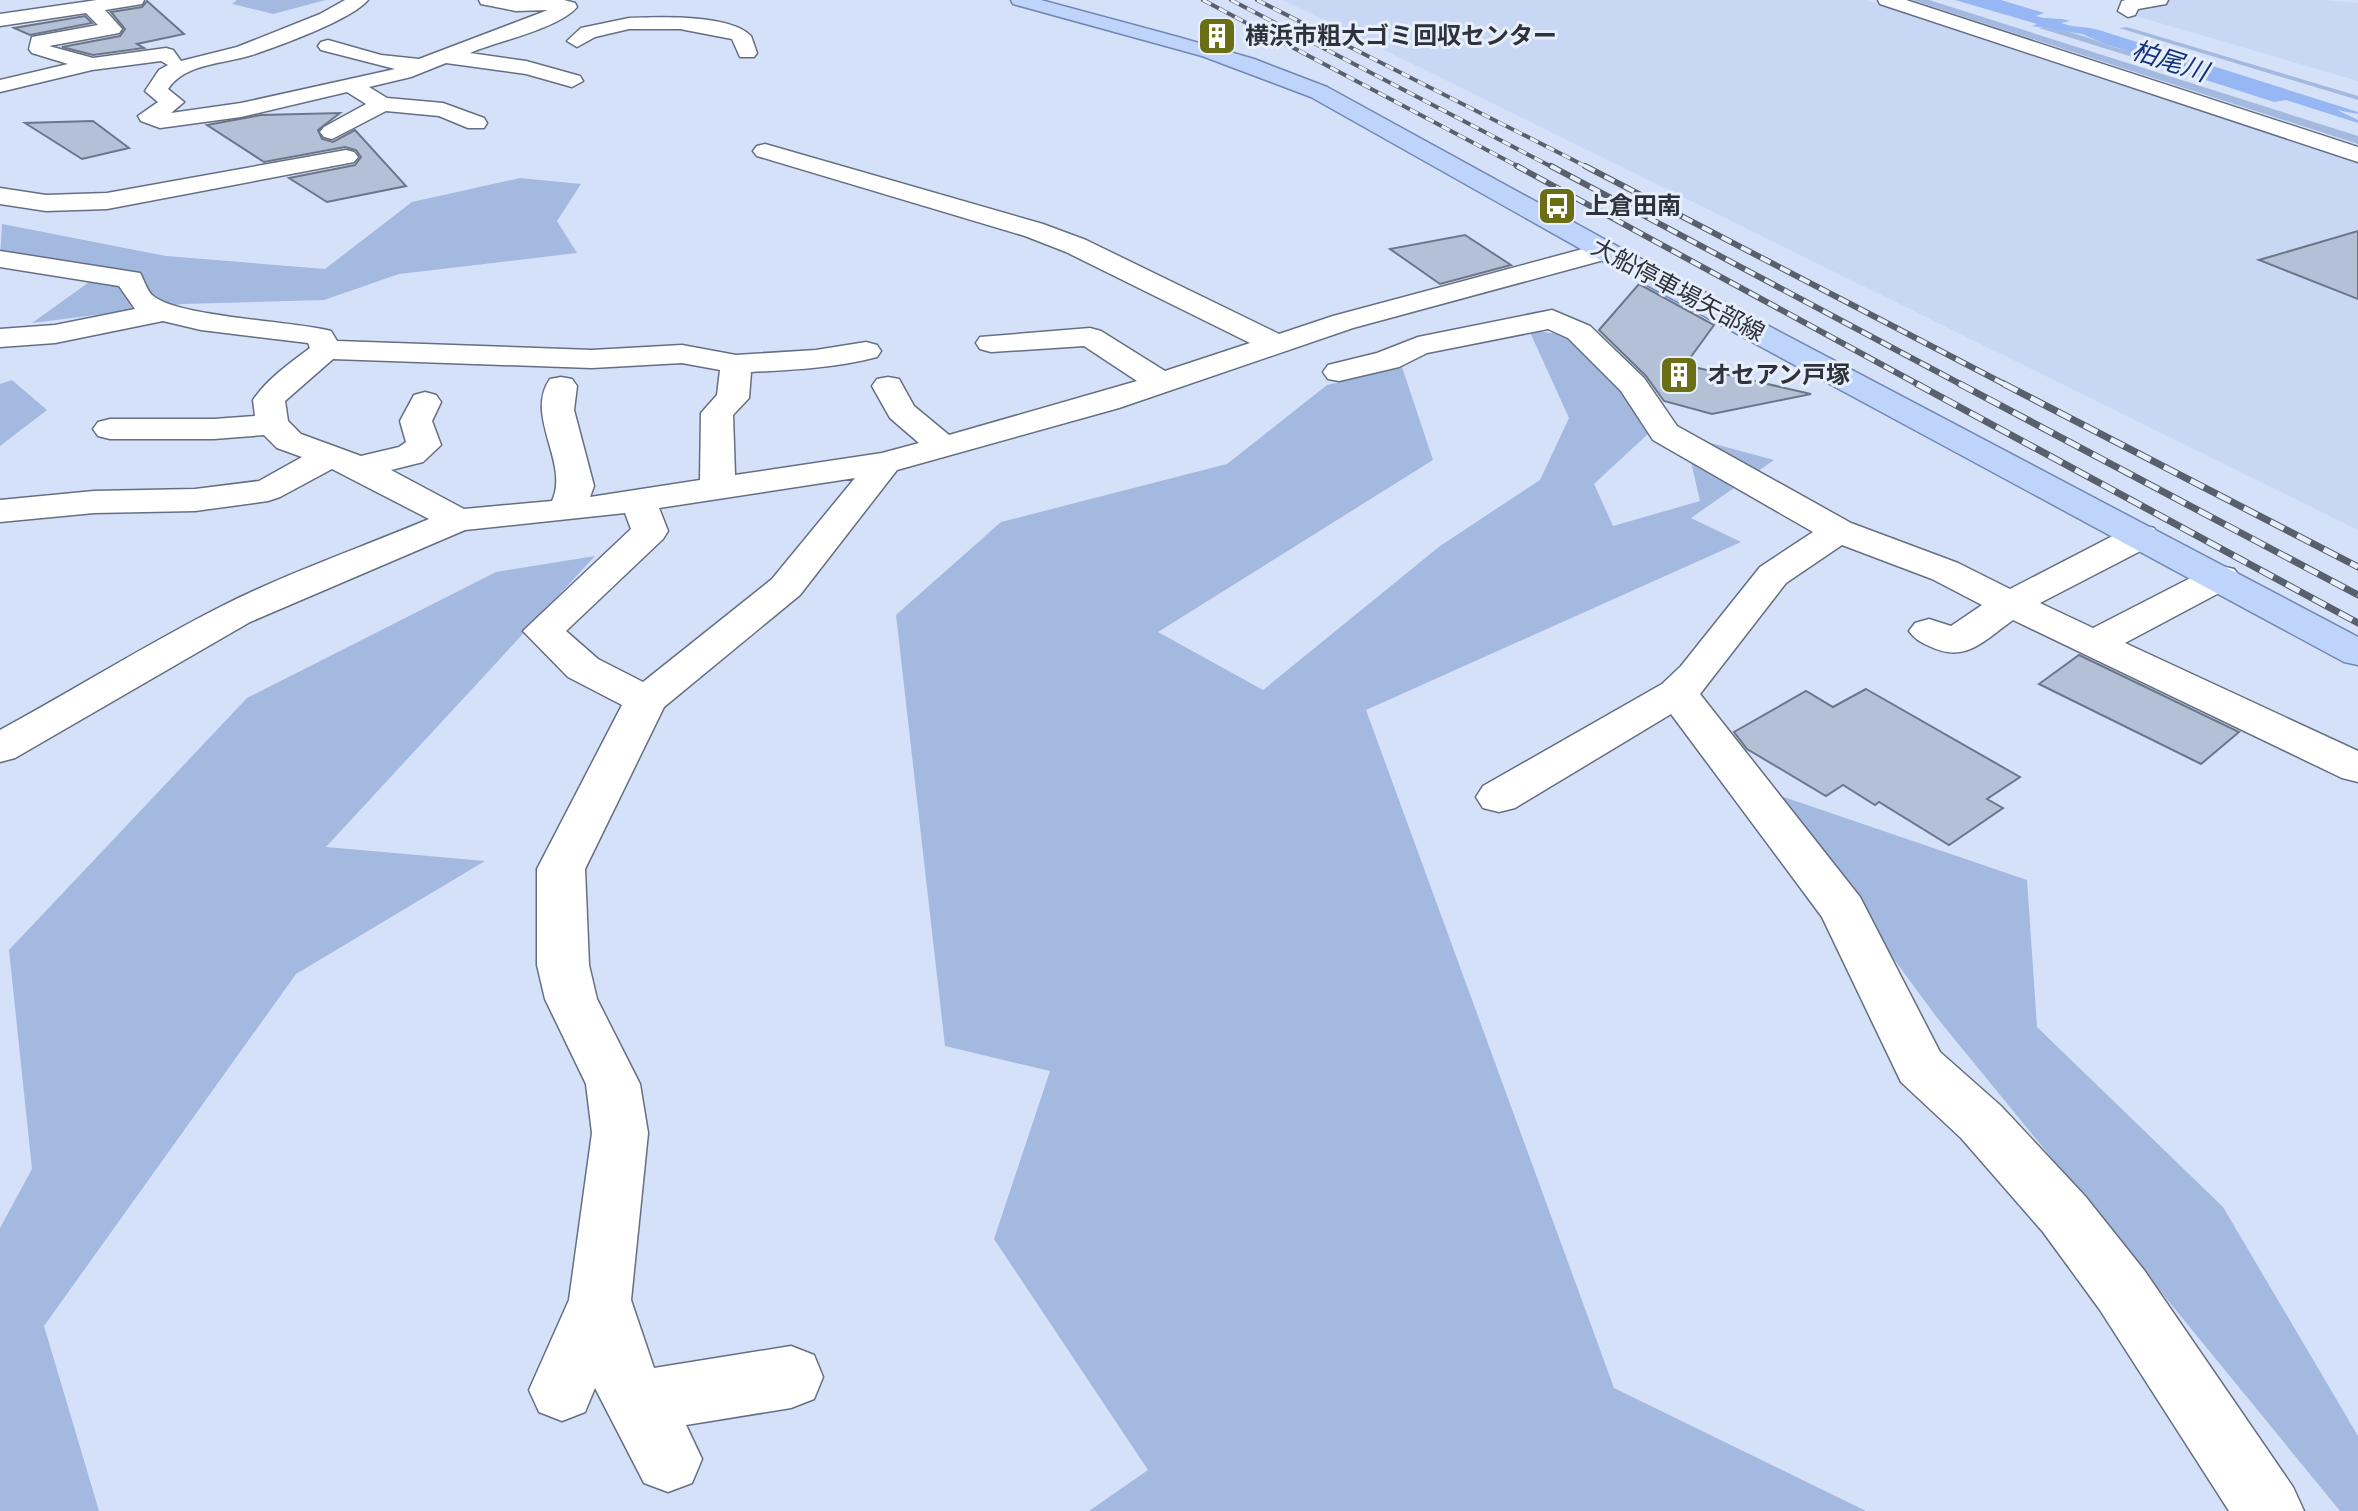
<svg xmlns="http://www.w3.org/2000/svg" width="2358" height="1511" font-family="'Roboto Condensed','Noto Sans JP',sans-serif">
  <rect width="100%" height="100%" fill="#d5e1f8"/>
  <g fill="#c7d7f4">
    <polygon points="1283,0 1867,0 2358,161 2358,530"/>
    <polygon points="2167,0 2326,0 2358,3 2358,81 2129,14 2132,6"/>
  </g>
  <g fill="#a4b9e0">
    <polygon points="237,0 326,0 273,14 232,4"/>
    <polygon points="1912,0 1929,0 2358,136 2358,144"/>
    <polygon points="2127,27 2358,96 2358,100 2119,28"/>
    <path d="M2039,28C2064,28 2084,36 2107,45C2129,54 2162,50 2178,71Z"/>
    <polygon points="520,178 581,184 557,221 577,253 399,274 324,300 183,304 32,323 92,280 0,260 2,224 166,256 325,269 412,202"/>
    <polygon points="1529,330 1573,336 1626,389 1648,434 1594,484 1613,526 1700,501 1685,436 1774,460 1691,518 1741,542 1366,710 1614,1388 1866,1511 1089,1511 1148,1470 994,1239 1050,1071 945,1046 896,615 1001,522 1227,464 1327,385 1402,367 1433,460 1158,632 1263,690 1440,546 1540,480 1569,418"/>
    <polygon points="12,380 47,410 0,446 0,384"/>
    <polygon points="595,556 326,847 485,861 296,974 44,1326 99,1511 0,1511 0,1228 32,1169 9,950 247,698 496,572"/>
    <polygon points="1772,793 2027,880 2037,1027 2223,1207 2358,1436 2358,1511 2340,1511 1938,1019"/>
  </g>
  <path fill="#97b7f4" d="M1955,0H2001L2044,13L2036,16C2048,20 2058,17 2070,21L2061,23C2074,28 2088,26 2102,31L2358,112V114L2337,110L2358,120V123L2286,100L2274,102L2178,71L2171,63L2107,45L2082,34L2032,26L2037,24Z"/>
  <g fill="#b4c0d6" stroke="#6c768a" stroke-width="2">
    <polygon points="147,1 184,34 137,44 144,48 93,55 62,47 120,36 125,29 111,12 142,7"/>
    <polygon points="85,16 92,23 30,35 14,28"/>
    <polygon points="340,113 318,130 322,139 333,142 355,130 406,186 327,202 289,178 355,165 361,157 356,150 345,147 264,162 207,125 261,115"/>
    <polygon points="93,121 129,148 82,159 25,123"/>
    <polygon points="2358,231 2358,299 2259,260"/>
    <polygon points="1465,235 1511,265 1440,284 1390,249"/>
    <polygon points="1639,284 1714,325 1685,365 1811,394 1712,414 1664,401 1646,376 1599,330"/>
    <polygon points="2079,655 2239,732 2201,764 2039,684"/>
    <polygon points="1866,689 2020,777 1987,799 2003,808 1949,845 1879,802 1875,805 1843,785 1826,796 1747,749 1734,732 1806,691 1833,707"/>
  </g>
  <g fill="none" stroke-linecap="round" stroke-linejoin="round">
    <defs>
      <g id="minor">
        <path d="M97,0H144L142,4L105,10L122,29L119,33L49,46L93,58L166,48L173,50L181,61L237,47L320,14L345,0H368C351,20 279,46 252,55C224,64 185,63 168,89L184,102L171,113L241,103L395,69L321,50L318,46L321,42L328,40L381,55L419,59L548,10L516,11L481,4L479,0H564L575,3L577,7C558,29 498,41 470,53L526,61L580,76L583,81L572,87L526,74L446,63L411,77L369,87L387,98L443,103L484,118L487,123L484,128H468L439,116L386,111L332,139L324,137L320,132L324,127L366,104L347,92L241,117L160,128L141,121L138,116L158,102L145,91L159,70L168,65L161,61L92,70L0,92V80L68,64L32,53L29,49L32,37L98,25L86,13L0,26V14Z"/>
        <polygon points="1878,0 1906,0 2358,147 2358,162 1880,4"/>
        <polygon points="2168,0 2166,4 2138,9 2135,15 2128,17 2118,11 2122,1 2126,0"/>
        <path d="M629,18C659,17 729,14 751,36L757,53L754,57H740L732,39L680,29H629L595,37L577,47L567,41L581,28Z"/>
        <path d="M765,144L1043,224L1086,240L1279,334L1333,316L1605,243L1615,245L1619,251L1615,257L1353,328L1119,408L897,470L800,595L664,707L585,869L589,965L597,999L640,1084L648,1133L631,1300L654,1368L791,1346L814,1355L823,1377L814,1399L791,1408L686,1425L702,1459L692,1483L668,1492L644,1483L595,1388L585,1412L562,1421L539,1412L529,1390L569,1300L592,1133L586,1084L545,999L537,965V869L622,705L568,677L523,631L631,529L625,513L465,530L250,622L15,758L0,762V730C74,690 145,645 220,607C287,573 360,548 429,519L332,469L280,497L268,501L195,511L94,513L0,522V500L94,491L195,489L259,481L302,457L277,448L264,435L214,439H110L98,436L93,429L98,422L110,419H214L255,416L253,400C268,378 289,364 310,348L308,343L300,342L201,330L163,321L55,343L0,347V329L55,325L135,309L119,286L0,267V251L140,273C144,280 147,290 152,295C176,317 292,321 331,331L337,341L592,350L682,345L736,355L816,350L866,342L877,345L881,351L877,357C835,368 793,370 751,372L749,398L733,415L735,475L882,453L919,443L890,418L872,386L877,379L888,377L899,379L914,406L949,435L1137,381L1084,346L991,352L980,349L976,343L980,337L1090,328L1101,331L1165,371L1250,343L1066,252L1025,236L757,156L753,151L757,146ZM333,359L592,368L682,363L720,370L717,395L701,413L700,480L590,497L594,486L574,410L577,386L572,379L561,377L550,379C524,416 570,463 552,501L464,509L391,470L423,462L441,445L432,421L441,402L436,395L425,392L414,395L400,421L406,442L399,447L361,456L301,434L288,421L285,401ZM855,478L772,579L643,682L598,659L566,631L663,539L668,531L659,508Z"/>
        <polygon points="346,150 354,152 358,157 354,162 107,209 46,211 0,204 0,188 46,195 107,193"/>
        <path d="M1552,310L1590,326L1644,378L1677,426L1851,523L1958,563L2010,589L2128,528L2141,525L2154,528L2159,536L2154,544L2040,603L2093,628L2208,569L2221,566L2234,569L2240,577L2234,585L2125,643L2358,751V782L2342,778L2013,620C1983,641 1966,664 1929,646C1920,642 1915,639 1909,631L1915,623L1929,619L1951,626L1982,605L1932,579L1842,545L1786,583L1700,694L1860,897L1940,1052L2001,1106L2085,1196L2144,1270L2293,1487L2304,1511H2229L2100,1310L2043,1232L1961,1138L1901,1082L1822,917L1671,714L1515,808L1499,812L1483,808L1476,797L1483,786L1662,684L1681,666L1760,567L1813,532L1653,440L1621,391L1568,338L1548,329L1427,353L1399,367L1339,381L1328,379L1323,372L1328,365L1377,353L1418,337Z"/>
      </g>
      <polygon id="major" points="1011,0 1041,0 1178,37 1254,59 1327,87 1615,245 2358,637 2358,665 2344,662 1595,257 1311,97 1202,56 1013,4"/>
    </defs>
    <use href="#minor" stroke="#656f83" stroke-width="3"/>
    <use href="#major" stroke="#7188b5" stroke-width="3"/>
    <use href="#minor" fill="#fff" fill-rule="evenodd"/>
    <use href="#major" fill="#bfd4fa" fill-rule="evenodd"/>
    <defs>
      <g id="rail-far2">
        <polyline points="1203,0 1521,168"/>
        <polyline points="1231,0 1554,168"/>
        <polyline points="1257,0 1589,168"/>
      </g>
      <g id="rail-far1">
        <polyline points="1517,166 1921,386"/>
        <polyline points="1551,166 1964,386"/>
        <polyline points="1585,166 2008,386"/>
      </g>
      <g id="rail">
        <polyline points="1917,384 2358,623"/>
        <polyline points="1960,384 2358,595"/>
        <polyline points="2004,384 2358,567"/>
      </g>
    </defs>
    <use href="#rail-far2" stroke="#59606d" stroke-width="4"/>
    <use href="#rail-far1" stroke="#59606d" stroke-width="6"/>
    <use href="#rail" stroke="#59606d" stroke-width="7"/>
    <use href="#rail-far2" stroke="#e7eefc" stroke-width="3" stroke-dasharray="9" stroke-linecap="butt"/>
    <use href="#rail-far1" stroke="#e7eefc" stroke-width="4" stroke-dasharray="11" stroke-linecap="butt"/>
    <use href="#rail" stroke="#e7eefc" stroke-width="5" stroke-dasharray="15" stroke-linecap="butt"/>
  </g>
  <defs>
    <symbol id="building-square" viewBox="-11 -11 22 22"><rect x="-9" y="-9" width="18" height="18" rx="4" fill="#6a6f15" stroke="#e7eefc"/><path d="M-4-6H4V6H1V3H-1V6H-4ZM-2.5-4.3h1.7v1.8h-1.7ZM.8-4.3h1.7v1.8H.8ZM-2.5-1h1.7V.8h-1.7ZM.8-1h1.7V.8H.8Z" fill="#fff"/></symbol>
    <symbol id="bus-square" viewBox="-11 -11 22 22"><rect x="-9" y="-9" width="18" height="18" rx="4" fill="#6a6f15" stroke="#e7eefc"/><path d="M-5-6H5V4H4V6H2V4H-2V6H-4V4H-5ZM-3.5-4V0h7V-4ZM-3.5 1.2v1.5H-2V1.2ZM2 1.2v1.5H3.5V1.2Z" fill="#fff"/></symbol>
  </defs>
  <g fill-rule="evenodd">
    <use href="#building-square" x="1195" y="14" width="44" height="44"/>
    <use href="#bus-square" x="1535" y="184" width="44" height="44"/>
    <use href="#building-square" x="1657" y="353" width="44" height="44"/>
  </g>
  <g text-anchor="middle" stroke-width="6" stroke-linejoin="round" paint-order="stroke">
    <g font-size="24" font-weight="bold" fill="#2d323b" stroke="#e7eefc" text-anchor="start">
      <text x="1245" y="44">横浜市粗大ゴミ回収センター</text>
      <text x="1585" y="214">上倉田南</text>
      <text x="1707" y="383">オセアン戸塚</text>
    </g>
    <g font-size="24" fill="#2d323b" stroke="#e7eefc">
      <text transform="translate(1678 290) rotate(28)" y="8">大船停車場矢部線</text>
    </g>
    <g font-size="26" font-style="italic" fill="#14347a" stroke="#e7eefc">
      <text transform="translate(2170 61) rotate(18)" y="9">柏尾川</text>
    </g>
  </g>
</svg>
